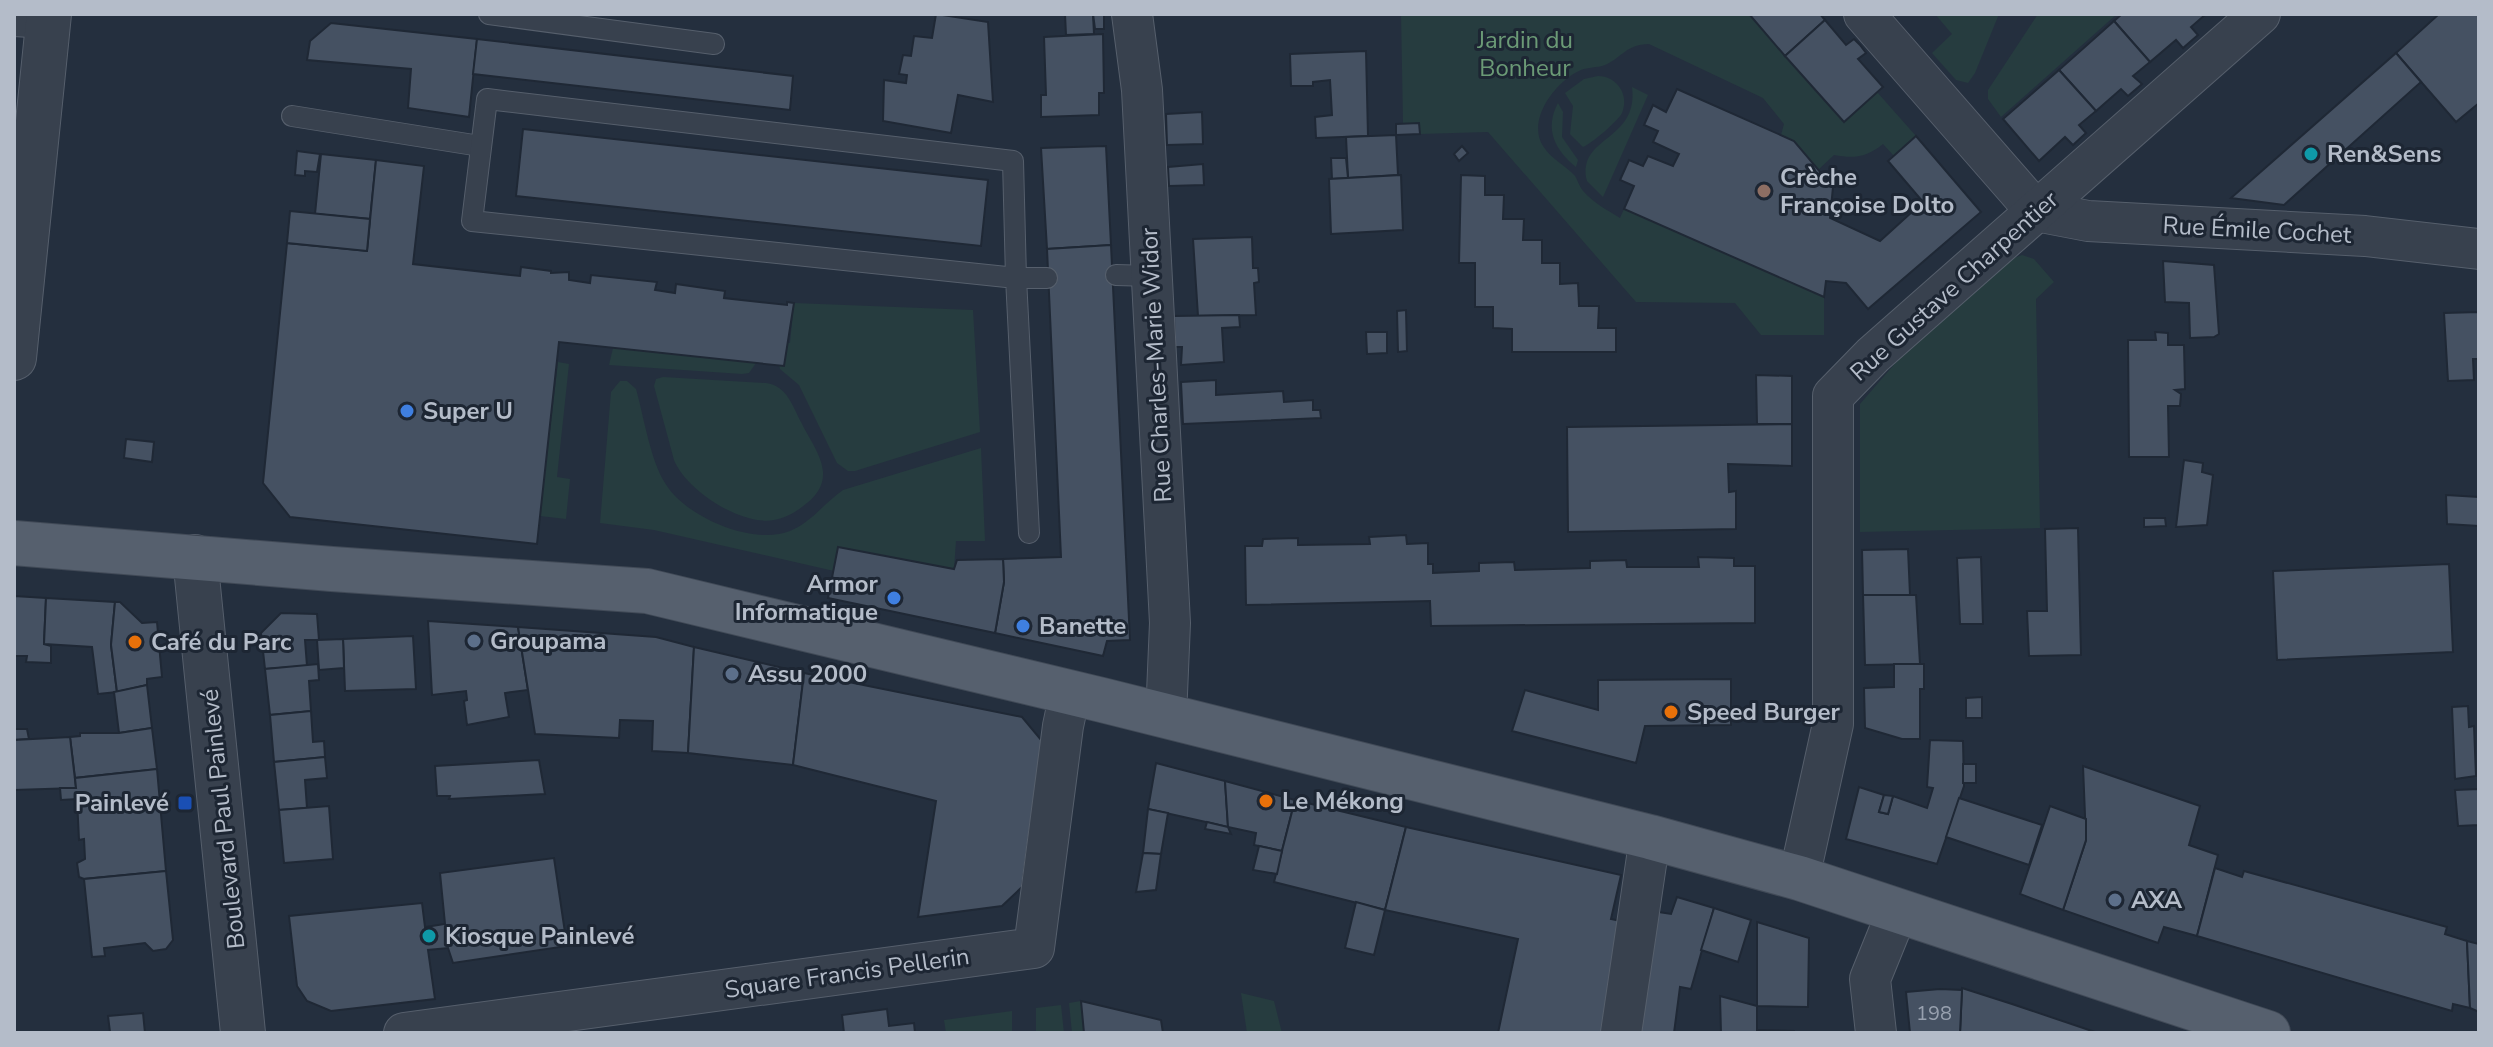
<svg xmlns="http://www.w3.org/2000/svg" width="2493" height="1047" font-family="'Nunito Sans',sans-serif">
  <rect width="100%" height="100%" fill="#242f3e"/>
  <g fill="#263c3f">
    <path d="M1401,14H1751L1877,92L1916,136L1894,156L1883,144C1867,157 1855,159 1834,155L1818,170L1794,141L1781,135L1784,124L1763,98L1649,44C1625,45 1623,57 1605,65C1597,68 1588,67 1581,70C1557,80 1526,119 1543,146C1551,159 1565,165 1575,176C1578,181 1580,188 1584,192C1594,203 1607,210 1620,218L1624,209L1824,297V335H1761L1735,303L1636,302L1488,132L1420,134L1419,123H1403Z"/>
    <polygon points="1935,14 1999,14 1975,73 1968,83 1956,80 1932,53 1952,34"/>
    <polygon points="2038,14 2117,14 2001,117 1988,99 1988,90"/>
    <path d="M1598,76C1616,76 1630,94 1622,113C1618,121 1591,144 1583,147L1570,134L1573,106L1565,93L1584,79Z"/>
    <path d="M1632,87L1648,95L1603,197L1587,181C1576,136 1639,142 1632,87Z"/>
    <path d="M1558,103L1563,112L1562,137L1578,160L1576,167C1555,150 1544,129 1558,103Z"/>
    <polygon points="2022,255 2034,259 2054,282 2036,299 2040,528 1860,532 1860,404 1898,360 2014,258"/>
    <polygon points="794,303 973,310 980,432 855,471 848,471 837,463 799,385 780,369 779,365 784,365 787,343 790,343"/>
    <polygon points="613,348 756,363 749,373 742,374 609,365"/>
    <polygon points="558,362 569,364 557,477 570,479 566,519 540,516"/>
    <path d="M663,377L766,383C787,386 792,405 801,422C808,437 822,455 823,472C824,485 816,496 807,503C798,511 786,518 774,520C741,526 686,490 674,460L654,386L656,379Z"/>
    <path d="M620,381H627L636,389C644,417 650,459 665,483C685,517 753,546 790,531C812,522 824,503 843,490L981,448L985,541H956L954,569L839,547L834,571L654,530L600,523L611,392Z"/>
    <polygon points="1241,993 1274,1001 1282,1033 1247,1033"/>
    <polygon points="1081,1001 1084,1033 1072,1033 1069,1003"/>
    <polygon points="1061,1005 1064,1033 1036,1033 1036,1008"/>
    <polygon points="1012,1011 1012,1033 946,1033 944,1020"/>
  </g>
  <g fill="#455162" stroke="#1f2835" stroke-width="2">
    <polygon points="936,14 988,22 993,102 958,95 951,133 883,121 884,80 906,83 907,75 899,74 903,55 911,56 914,36 932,38"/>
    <polygon points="1065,14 1093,14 1094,34 1066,35"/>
    <polygon points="1093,14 1104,14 1104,29 1095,29"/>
    <polygon points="1749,14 1820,14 1825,20 1785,56"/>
    <polygon points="2122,14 2206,14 2191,27 2198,35 2183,48 2176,40 2150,62 2114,21"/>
    <polygon points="2439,14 2479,14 2479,103 2456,122 2396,53"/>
    <polygon points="1825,20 1846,45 1854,39 1860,45 1866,53 1858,59 1883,87 1844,122 1785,56"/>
    <polygon points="2114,21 2150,62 2133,76 2142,84 2128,96 2121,89 2096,111 2059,70"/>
    <polygon points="331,23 477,39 469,117 408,108 411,69 307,60 310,41"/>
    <polygon points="1103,34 1104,93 1099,93 1099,115 1041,117 1041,95 1046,95 1044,37"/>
    <polygon points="477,39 793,76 790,110 473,74"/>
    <polygon points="1366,51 1368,136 1316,138 1315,117 1332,115 1330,80 1313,82 1313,86 1291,86 1290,54"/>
    <polygon points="2396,53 2421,82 2284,205 2231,198"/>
    <polygon points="2059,70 2096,111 2079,125 2086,133 2073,145 2065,137 2039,161 2003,119"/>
    <polygon points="1677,89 1794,141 1833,187 1830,218 1880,241 1923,202 1888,161 1916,136 1981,212 1868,309 1846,283 1826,281 1824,297 1624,209 1634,186 1620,180 1629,160 1643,166 1648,156 1673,166 1679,154 1653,142 1658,131 1644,125 1653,105 1666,112"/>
    <polygon points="1202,112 1203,144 1167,145 1166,114"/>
    <polygon points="1419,123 1420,134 1396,135 1396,124"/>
    <polygon points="523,129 988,180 981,246 516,196"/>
    <polygon points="1396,135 1398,175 1348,178 1346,137"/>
    <polygon points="1106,146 1111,245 1047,249 1041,148"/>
    <polygon points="1462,146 1468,153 1459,161 1454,154"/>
    <polygon points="297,151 320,154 317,172 305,171 305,176 295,175"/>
    <polygon points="321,154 376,160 370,219 315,214"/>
    <polygon points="1331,158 1346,158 1348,178 1332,179"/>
    <polygon points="376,160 424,166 413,264 520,276 521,267 551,271 551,273 569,272 569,280 590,283 591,275 657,282 655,290 675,293 676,284 725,291 724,298 787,305 787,302 794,303 784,366 559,342 537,544 290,517 263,483 287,243 367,251"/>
    <polygon points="1203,164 1204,185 1169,186 1168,167"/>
    <polygon points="1401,175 1403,230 1331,234 1329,179"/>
    <polygon points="1461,175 1485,176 1485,195 1504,195 1503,219 1524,219 1523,240 1542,240 1542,263 1560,263 1560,284 1578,283 1579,306 1599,306 1598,328 1616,328 1616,352 1512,352 1512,329 1493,328 1493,307 1475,307 1475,263 1459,263"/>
    <polygon points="290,211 370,219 367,251 287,243"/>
    <polygon points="1252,237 1253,268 1258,268 1259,282 1254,283 1256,315 1198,316 1193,239"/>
    <polygon points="1111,245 1130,640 1107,641 1103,656 995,633 1004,582 1003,559 1061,557 1047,249"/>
    <polygon points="2163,261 2214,265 2219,334 2214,337 2190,338 2189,303 2165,302"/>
    <polygon points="1406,310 1407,351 1398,352 1397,311"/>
    <polygon points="2479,312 2479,359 2473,359 2474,380 2448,381 2444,313"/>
    <polygon points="1239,315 1240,327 1222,328 1224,362 1181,365 1182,347 1175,347 1174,316"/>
    <polygon points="1366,332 1387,332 1387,353 1367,354"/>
    <polygon points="2155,332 2168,333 2168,345 2184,345 2185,389 2175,390 2181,394 2180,406 2168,406 2169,457 2129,457 2128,340 2156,340"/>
    <polygon points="1756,375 1792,376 1792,424 1757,424"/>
    <polygon points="1216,380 1216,395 1283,391 1284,402 1313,400 1313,410 1320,410 1321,418 1183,424 1181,382"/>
    <polygon points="1792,424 1792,466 1728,464 1729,492 1736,491 1736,529 1568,532 1567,427"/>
    <polygon points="126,439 154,442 152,462 124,458"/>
    <polygon points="2184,460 2203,463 2202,472 2213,475 2207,525 2176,527"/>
    <polygon points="2446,495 2479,497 2479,526 2447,524"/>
    <polygon points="2144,518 2165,518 2166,526 2144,527"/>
    <polygon points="2078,528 2081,655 2029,656 2027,611 2047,611 2045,529"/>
    <polygon points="1406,535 1407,544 1428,543 1428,564 1433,564 1433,573 1479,571 1479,563 1514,562 1515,570 1590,568 1590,561 1626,560 1627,567 1699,567 1698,557 1734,558 1734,566 1755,566 1755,623 1431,626 1430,601 1246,605 1245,546 1262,546 1263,539 1298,538 1298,545 1370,544 1369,537"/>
    <polygon points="838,547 954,569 957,560 1003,559 1004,582 995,633 828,598"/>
    <polygon points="1908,549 1910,595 1863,595 1862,550"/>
    <polygon points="1981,557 1983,624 1960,624 1957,558"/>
    <polygon points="2449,564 2453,652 2277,660 2273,571"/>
    <polygon points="1863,595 1916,595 1920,664 1865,665"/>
    <polygon points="14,596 46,598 44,644 51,646 51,663 26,662 27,656 14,656"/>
    <polygon points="46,598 115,602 111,645 117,692 98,694 92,647 44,644"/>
    <polygon points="115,602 120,602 142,623 157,622 162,677 147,679 147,685 117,692 111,645"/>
    <polygon points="281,613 317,614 319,640 305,640 307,666 265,669 261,633"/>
    <polygon points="428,621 518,627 528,690 505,693 509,717 467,725 464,701 467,700 466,691 432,695"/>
    <polygon points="518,627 656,637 694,647 688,753 652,751 653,721 620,720 619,738 535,734"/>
    <polygon points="413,636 416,689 345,691 343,639"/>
    <polygon points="343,639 344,668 319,670 317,640"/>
    <polygon points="694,647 804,673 793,765 688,753"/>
    <polygon points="318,664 319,680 309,681 311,711 270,715 265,669"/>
    <polygon points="1894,664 1924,664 1924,689 1920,689 1920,739 1902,739 1865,728 1864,688 1894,687"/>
    <polygon points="804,673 1022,717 1042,741 1022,887 1002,906 918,917 936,801 793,765"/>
    <polygon points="1731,679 1731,725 1645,726 1636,763 1512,731 1525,690 1598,710 1598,680"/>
    <polygon points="147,685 152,728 119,733 114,692"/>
    <polygon points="1982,697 1982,718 1966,718 1966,698"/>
    <polygon points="2468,706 2469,727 2474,726 2476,776 2455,779 2452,707"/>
    <polygon points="311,711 313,742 324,741 325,757 274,762 270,715"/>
    <polygon points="152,728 157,769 75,778 70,737 80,736 80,733 119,733"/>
    <polygon points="14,729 27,729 29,739 14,740"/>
    <polygon points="70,737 76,788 14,790 14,740"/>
    <polygon points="1930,740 1963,741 1964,786 1937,864 1846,839 1859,787 1884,795 1879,812 1888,814 1893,796 1927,808 1933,788 1927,787"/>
    <polygon points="325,757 327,778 305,780 307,808 279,810 274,762"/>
    <polygon points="539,760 545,794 449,799 450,796 437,796 435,766"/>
    <polygon points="1156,763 1225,781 1228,827 1148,809"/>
    <rect x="1963" y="764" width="13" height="19"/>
    <polygon points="2083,766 2200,806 2189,845 2218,855 2197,936 2164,927 2158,943 2063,910 2086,840"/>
    <polygon points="157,769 166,871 84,879 79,877 77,863 85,859 84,839 79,840 77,799 61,800 60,788 76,788 75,778"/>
    <polygon points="1225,781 1295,800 1282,851 1254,845 1256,833 1228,827"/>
    <polygon points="2479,789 2479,825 2458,826 2455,790"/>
    <polygon points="1884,795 1893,796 1888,814 1879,812"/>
    <polygon points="1959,798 2042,825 2029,865 1946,837"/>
    <polygon points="1295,800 1406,827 1385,910 1274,882"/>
    <polygon points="329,806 333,859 284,863 279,810"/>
    <polygon points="2050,806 2086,819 2086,840 2063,910 2020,894"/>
    <polygon points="1148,809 1168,813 1161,854 1143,853"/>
    <polygon points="1207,822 1228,827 1231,834 1205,829"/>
    <polygon points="1406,827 1621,875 1611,919 1630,923 1608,1033 1498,1033 1518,939 1385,910"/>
    <polygon points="1259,846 1282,851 1277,874 1253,870"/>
    <polygon points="1143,853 1161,854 1156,890 1136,892"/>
    <polygon points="554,858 567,946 453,963 448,948 428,950 435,999 331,1011 307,1001 297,986 289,916 422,903 425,927 445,924 440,873"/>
    <polygon points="2215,868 2242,877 2244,871 2447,927 2445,934 2467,941 2470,1008 2453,1004 2452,1011 2197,936"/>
    <polygon points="166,871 173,940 166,949 153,951 145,943 104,948 105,956 92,957 84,879"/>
    <polygon points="1677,897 1714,908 1691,989 1680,987 1674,1033 1637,1033 1652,911 1671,914"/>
    <polygon points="1356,902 1385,910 1374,955 1345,948"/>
    <polygon points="1714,908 1751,920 1738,962 1701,950"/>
    <polygon points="1757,922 1809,938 1808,1007 1757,1006"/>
    <polygon points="2467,941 2479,944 2479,1012 2470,1008"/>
    <polygon points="1962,988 2012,1004 2098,1033 1960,1033"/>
    <polygon points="1940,989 1962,990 1960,1033 1910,1033 1906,992"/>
    <polygon points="1720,996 1757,1006 1757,1033 1721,1033"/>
    <polygon points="1081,1001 1161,1020 1163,1033 1084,1033"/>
    <polygon points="887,1009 889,1026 914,1023 915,1033 844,1033 842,1015"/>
    <polygon points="143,1013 145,1033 100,1033 110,1032 108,1016"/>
    <polygon points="1757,1030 1794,1031 1794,1033 1757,1033"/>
  </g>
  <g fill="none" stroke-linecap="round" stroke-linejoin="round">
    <defs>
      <g id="service">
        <polyline points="489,14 714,44"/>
        <polyline points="292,116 480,146"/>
        <polyline points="1116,275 1151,276"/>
        <polyline points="1029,533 1016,278 1013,161 487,99 472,221 1016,278 1047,278"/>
      </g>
      <g id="minor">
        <polyline points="1132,14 1142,90 1170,623 1166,717"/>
        <polyline points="1864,14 2036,211"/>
        <polyline points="14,16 49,18"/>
        <polyline points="2036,211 2088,221 2365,236 2479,249"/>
        <polyline points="1799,878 1833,724 1833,396 1873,355 2260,14"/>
        <polyline points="404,1033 1034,948 1063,726 1070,693"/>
        <polyline points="1621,1033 1650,837"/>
        <polyline points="1876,1033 1870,979 1898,910"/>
      </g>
      <g id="tertiary">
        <polyline points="14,358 49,14"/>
        <polyline points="195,557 243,1033"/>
      </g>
      <polyline id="primary" points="14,543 332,569 647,591 1102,700 1650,837 1799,878 2268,1033"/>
    </defs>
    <use href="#service" stroke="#565f6c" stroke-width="22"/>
    <use href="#minor" stroke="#565f6c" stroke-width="42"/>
    <use href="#tertiary" stroke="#565f6c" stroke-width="46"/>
    <use href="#primary" stroke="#414a57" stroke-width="46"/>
    <use href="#service" stroke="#38414e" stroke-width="20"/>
    <use href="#minor" stroke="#38414e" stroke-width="40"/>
    <use href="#tertiary" stroke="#38414e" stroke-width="44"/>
    <use href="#primary" stroke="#56606e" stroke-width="44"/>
  </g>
  <g fill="#0f9aa8" stroke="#1d2633" stroke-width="3">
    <circle cx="2311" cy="154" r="8"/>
    <circle cx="429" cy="936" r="8"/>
  </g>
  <circle fill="#8d6e63" stroke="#1d2633" stroke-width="3" cx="1764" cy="191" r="8"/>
  <g fill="#3f7fe0" stroke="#1d2633" stroke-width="3">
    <circle cx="407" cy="411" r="8"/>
    <circle cx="894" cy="598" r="8"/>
    <circle cx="1023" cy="626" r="8"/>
  </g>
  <g fill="#5c6f8a" stroke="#1d2633" stroke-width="3">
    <circle cx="474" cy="641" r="8"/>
    <circle cx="732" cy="674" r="8"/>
    <circle cx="2115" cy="900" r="8"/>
  </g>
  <g fill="#e8710a" stroke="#1d2633" stroke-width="3">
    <circle cx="135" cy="642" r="8"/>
    <circle cx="1671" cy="712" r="8"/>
    <circle cx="1266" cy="801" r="8"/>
  </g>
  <rect fill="#1a4fb4" stroke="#1d2633" stroke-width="3" x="177" y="795" width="16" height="16" rx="4"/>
  <g text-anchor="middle" stroke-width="6" stroke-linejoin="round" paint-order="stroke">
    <g font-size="20" fill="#98a1af">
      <text x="1934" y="1020">198</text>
    </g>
    <g font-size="24" fill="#6b9a76" stroke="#1d2633">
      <text x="1525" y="48">Jardin du<tspan x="1525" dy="28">Bonheur</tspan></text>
    </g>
    <g font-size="24" font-weight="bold" fill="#b4bcc9" stroke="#1d2633" text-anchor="start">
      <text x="2327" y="162">Ren&amp;Sens</text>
      <text x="1780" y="185">Crèche<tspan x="1780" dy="28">Françoise Dolto</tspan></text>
      <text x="423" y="419">Super U</text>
      <text x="878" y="592" text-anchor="end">Armor<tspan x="878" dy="28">Informatique</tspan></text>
      <text x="1039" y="634">Banette</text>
      <text x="490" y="649">Groupama</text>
      <text x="151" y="650">Café du Parc</text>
      <text x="748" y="682">Assu 2000</text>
      <text x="1687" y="720">Speed Burger</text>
      <text x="1282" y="809">Le Mékong</text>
      <text x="169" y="811" text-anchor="end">Painlevé</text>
      <text x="2131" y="908">AXA</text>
      <text x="445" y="944">Kiosque Painlevé</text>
    </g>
    <g font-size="24" fill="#b4bcc9" stroke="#1d2633">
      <text transform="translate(2257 230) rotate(3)" y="8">Rue Émile Cochet</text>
      <text transform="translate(1954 286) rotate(-42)" y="8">Rue Gustave Charpentier</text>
      <text transform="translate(1156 365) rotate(-93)" y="8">Rue Charles-Marie Widor</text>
      <text transform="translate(223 819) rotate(-96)" y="8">Boulevard Paul Painlevé</text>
      <text transform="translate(847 973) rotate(-8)" y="8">Square Francis Pellerin</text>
    </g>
  </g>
  <rect width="2493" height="1047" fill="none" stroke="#b4bcc9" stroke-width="32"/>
</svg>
